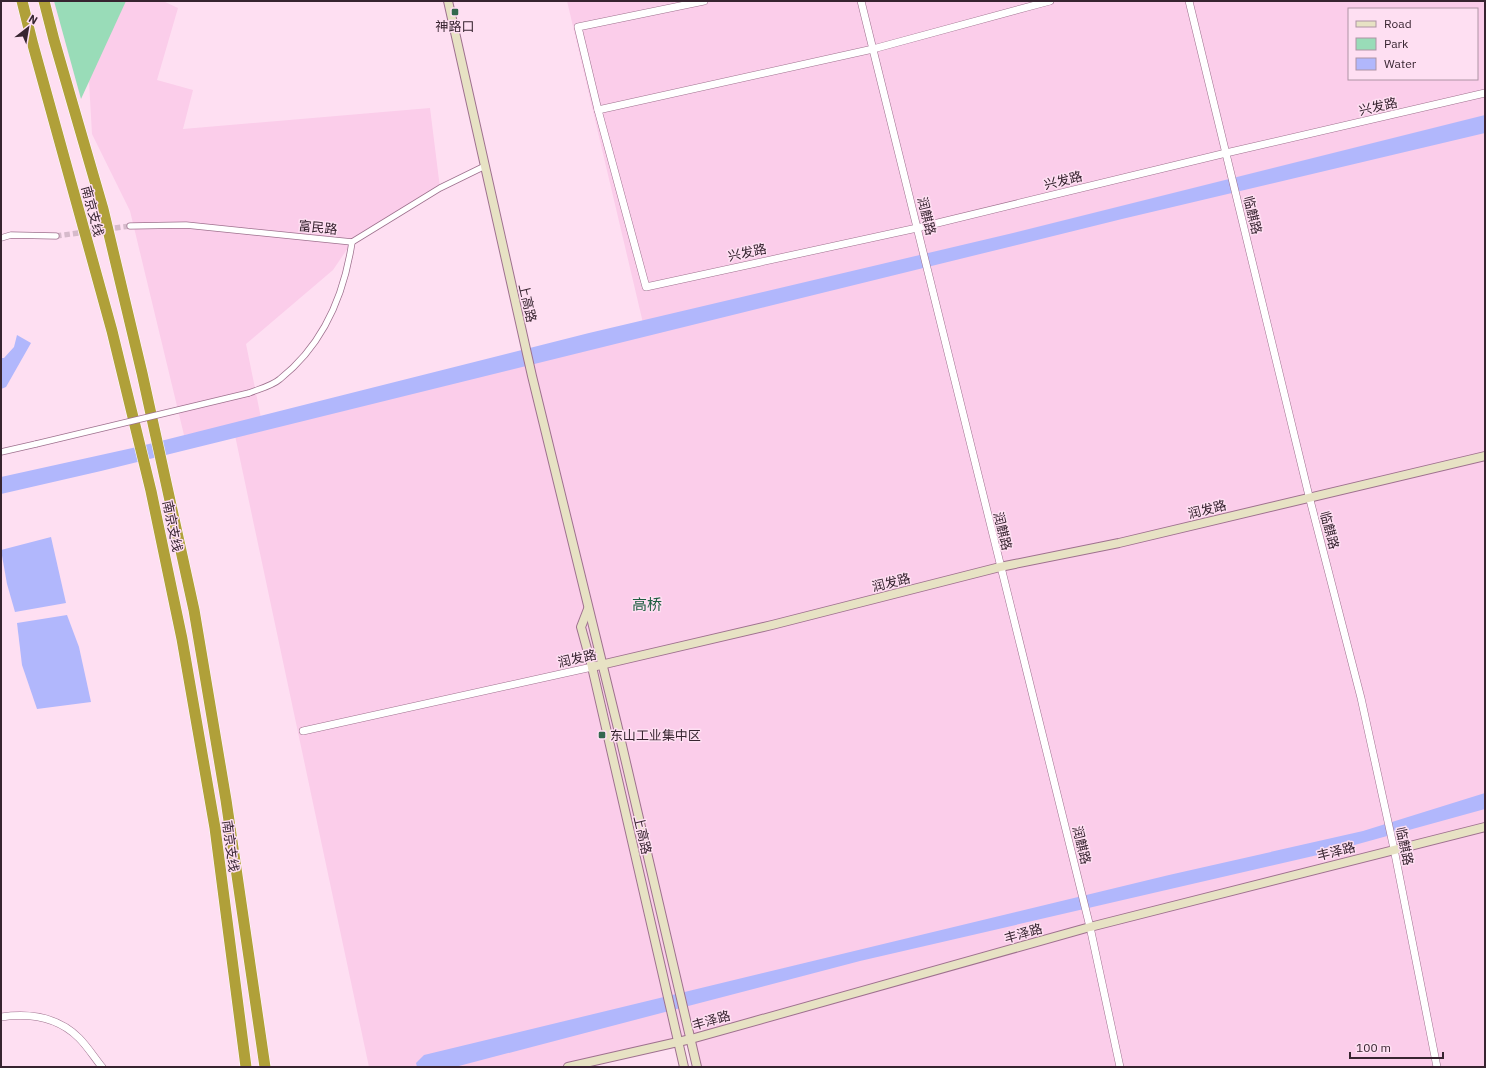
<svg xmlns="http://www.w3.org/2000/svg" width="1486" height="1068" font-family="'IBM Plex Sans','Noto Sans SC',sans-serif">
  <rect width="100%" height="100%" fill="#fedff2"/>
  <path fill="#fbcdea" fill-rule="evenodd" d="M112,1H163L178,8L157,80L193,90L183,129L430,108L440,188L352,242L333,270L246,344L261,418L643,323L567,1H1485V1067H697L691,1039L566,1067H369L233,426L184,435L130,211L92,134L88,64ZM1349,9H1477V79H1349Z"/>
  <polygon fill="#99dcb8" points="54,1 126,1 81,99"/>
  <g fill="#b1b7fc">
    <polygon points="1485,115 1485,133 1122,219 101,471 1,494 1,477 137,447 589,333 1013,233"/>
    <polygon points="17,335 31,343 6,387 1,389 1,358 4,358 14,347"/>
    <polygon points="51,537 66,603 15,612 7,584 1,550"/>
    <polygon points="67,615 79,647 91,702 37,709 22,665 17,623"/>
    <polygon points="1485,793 1485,809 1322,854 860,961 455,1067 417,1067 416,1063 424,1055 1169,875 1363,831"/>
  </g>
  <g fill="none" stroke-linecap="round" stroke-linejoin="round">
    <polyline stroke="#d6bacb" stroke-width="5.5" stroke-dasharray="5.5 3" stroke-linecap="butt" points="56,236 130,226"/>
    <defs>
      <g id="minor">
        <polyline points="130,226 186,225 352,242 440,188 485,166"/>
        <polyline points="1,238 11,235 56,236"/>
        <path d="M249,393C259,389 272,386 280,379C324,344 344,296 352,242"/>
        <polyline points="1,452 36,444"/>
      </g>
      <g id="tertiary">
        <polyline points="704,1 578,27 598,110 646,287 917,228 1226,153 1485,93"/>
        <polyline points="861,1 1090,927 1120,1067"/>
        <polyline points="1189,1 1309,496 1361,698 1394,849 1437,1067"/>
        <polyline points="598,110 873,49 1050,1"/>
        <polyline points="303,731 592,667"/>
        <path d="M1,1017C29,1013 58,1017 79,1038C87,1046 94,1057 102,1067"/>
      </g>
      <g id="secondary">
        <polyline points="448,1 532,376 617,724 697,1067"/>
        <polyline points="588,609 581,627 592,667 684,1067"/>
        <polyline points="592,667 772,625 1000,567 1119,543 1485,456"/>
        <polyline points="568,1067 691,1039 1090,927 1485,827"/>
      </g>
      <g id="motorway">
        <polyline points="22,1 33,45 112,331 151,491 182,639 215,828 246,1067"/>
        <polyline points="44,1 54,40 103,209 142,373 194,610 226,800 265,1067"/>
      </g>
    </defs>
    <use href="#minor" stroke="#9e718e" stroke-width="7"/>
    <use href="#tertiary" stroke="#9e718e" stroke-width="8"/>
    <use href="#secondary" stroke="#9e718e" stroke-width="10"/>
    <use href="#motorway" stroke="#fff" stroke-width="12"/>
    <use href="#minor" stroke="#fff" stroke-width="5.5"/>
    <use href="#tertiary" stroke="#fff" stroke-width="7"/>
    <use href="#secondary" stroke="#e7e2c4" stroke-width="8"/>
    <use href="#motorway" stroke="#b0a039" stroke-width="11"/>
    <defs>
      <polyline id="minor-bridge" points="36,444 249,393"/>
    </defs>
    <use href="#minor-bridge" stroke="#9e718e" stroke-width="7" stroke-linecap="butt"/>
    <use href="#minor-bridge" stroke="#fff" stroke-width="5.5"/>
  </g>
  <g fill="#33684e" stroke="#fedff2" stroke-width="1.5">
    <rect x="451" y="8" width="8" height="8" rx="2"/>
    <rect x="598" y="731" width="8" height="8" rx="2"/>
  </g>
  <g text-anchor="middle" stroke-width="3" stroke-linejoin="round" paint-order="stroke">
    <g font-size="13" fill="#372430" stroke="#fedff2">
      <text x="455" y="31">神路口</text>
      <text x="610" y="740" text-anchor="start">东山工业集中区</text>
    </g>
    <g font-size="13" fill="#372430" stroke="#fedff2">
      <text transform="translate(1378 106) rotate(-13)" y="5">兴发路</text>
      <text transform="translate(1063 180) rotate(-14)" y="5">兴发路</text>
      <text transform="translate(93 211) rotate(75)" y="5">南京支线</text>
      <text transform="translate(1253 215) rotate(76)" y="5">临麒路</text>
      <text transform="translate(927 216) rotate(76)" y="5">润麒路</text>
      <text transform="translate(318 227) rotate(6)" y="5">富民路</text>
      <text transform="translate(747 252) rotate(-12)" y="5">兴发路</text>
      <text transform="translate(528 303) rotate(77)" y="5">上高路</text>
      <text transform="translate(1207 509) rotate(-14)" y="5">润发路</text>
      <text transform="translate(173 526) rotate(78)" y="5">南京支线</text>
      <text transform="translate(1330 530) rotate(75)" y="5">临麒路</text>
      <text transform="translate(1003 531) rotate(76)" y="5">润麒路</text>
      <text transform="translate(891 582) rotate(-14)" y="5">润发路</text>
      <text transform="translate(577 658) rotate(-13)" y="5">润发路</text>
      <text transform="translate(643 835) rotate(77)" y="5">上高路</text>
      <text transform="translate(1082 845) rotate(76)" y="5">润麒路</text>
      <text transform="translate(231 846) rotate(82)" y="5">南京支线</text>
      <text transform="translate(1405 846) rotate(78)" y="5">临麒路</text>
      <text transform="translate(1336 851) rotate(-14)" y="5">丰泽路</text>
      <text transform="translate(1023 933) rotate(-16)" y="5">丰泽路</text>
      <text transform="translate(711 1020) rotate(-16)" y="5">丰泽路</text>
    </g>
    <g font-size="15" fill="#205e42" stroke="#fedff2">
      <text x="647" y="610">高桥</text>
    </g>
  </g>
  <rect width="1486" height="1068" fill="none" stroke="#372430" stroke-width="4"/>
  <rect x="1348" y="8" width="130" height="72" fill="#fedff2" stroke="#ae94a4"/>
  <rect x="1356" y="21" width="20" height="6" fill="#e7e2c4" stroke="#ae94a4"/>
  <text x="1384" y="28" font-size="12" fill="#372430">Road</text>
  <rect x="1356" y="38" width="20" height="12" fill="#99dcb8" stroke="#ae94a4"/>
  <text x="1384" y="48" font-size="12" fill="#372430">Park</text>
  <rect x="1356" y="58" width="20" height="12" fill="#b1b7fc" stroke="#ae94a4"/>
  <text x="1384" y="68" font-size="12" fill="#372430">Water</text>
  <g transform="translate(28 28) rotate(31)" stroke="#fedff2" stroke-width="3" paint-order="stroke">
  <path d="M0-3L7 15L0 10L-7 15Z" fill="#372430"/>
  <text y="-6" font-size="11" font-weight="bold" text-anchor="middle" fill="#372430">N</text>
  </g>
  <path d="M1350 1052v6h93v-6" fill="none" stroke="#372430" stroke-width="2"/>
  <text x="1356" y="1052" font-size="12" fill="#372430" stroke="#fedff2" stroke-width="3" paint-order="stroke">100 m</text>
</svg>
